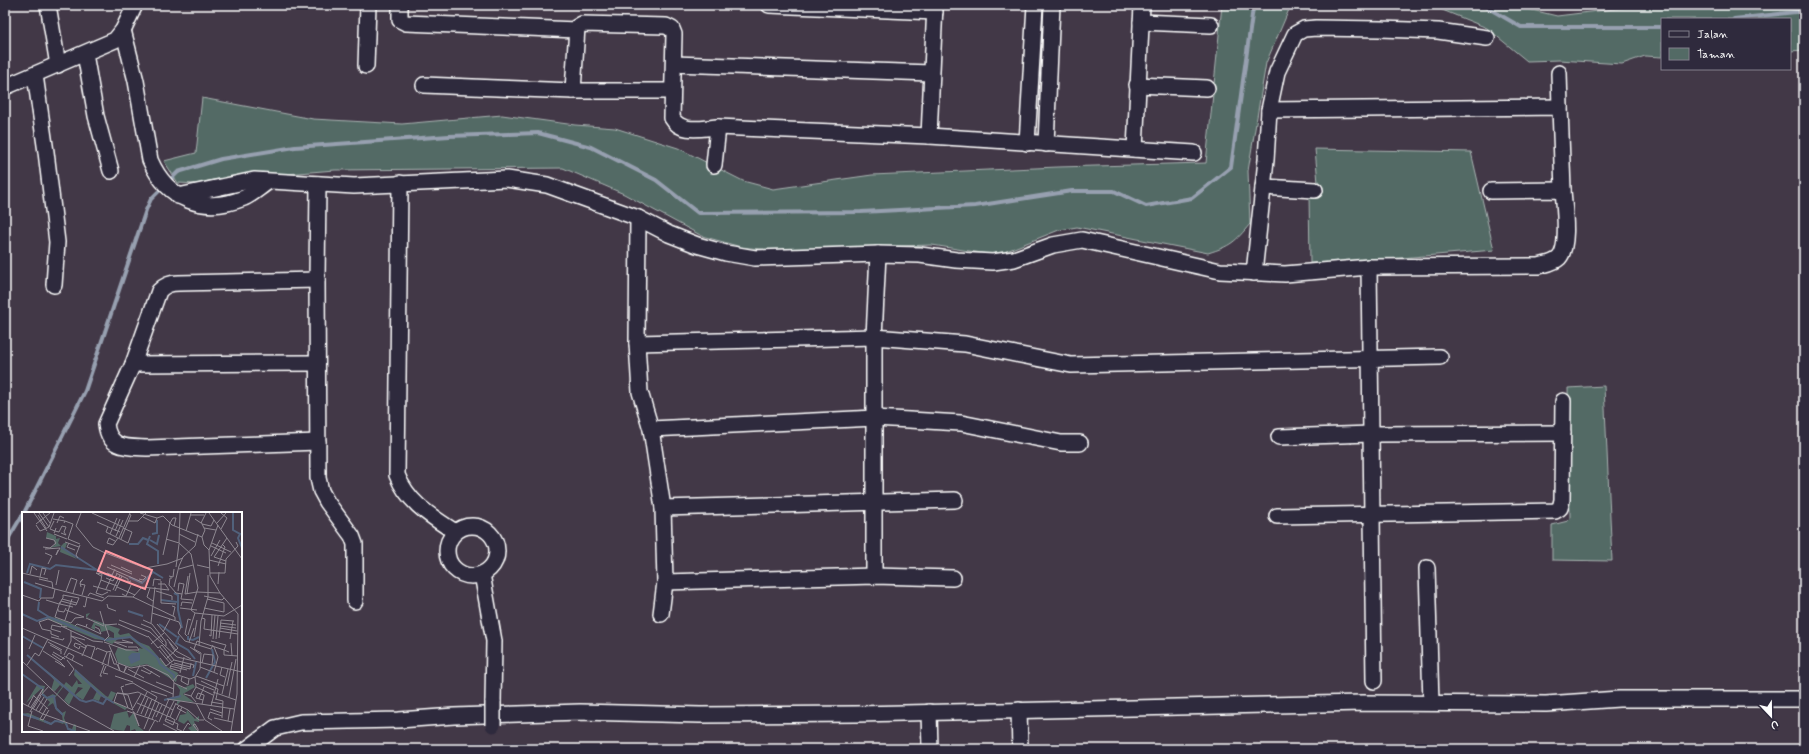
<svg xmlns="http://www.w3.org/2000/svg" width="1809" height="754" font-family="Mynerve,sans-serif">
  <rect width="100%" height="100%" fill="#423847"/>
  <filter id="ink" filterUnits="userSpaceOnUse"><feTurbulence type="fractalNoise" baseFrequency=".025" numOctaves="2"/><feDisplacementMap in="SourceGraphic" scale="8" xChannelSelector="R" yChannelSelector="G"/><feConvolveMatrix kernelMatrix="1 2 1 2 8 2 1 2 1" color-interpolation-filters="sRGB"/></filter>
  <g filter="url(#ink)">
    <g fill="#536a65" stroke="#a9b4b2">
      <path d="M1222,5H1291L1266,63L1248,171L1250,224C1235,242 1231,246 1208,253L1077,227L1059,230L1004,252L988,254L932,245L770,250L741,247L702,236L624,194L563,168L335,170L212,180L197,184L178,183L164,161L196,153L202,98L313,119L402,124L502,115L575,125L615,128L678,148L743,181L773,189L872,175L1058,167L1206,163Z"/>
      <polygon points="1430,5 1511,5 1557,16 1647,5 1801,5 1804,24 1804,50 1790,51 1790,19 1662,19 1662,57 1645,56 1622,64 1559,60 1527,61 1487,28"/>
      <polygon points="1315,149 1471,152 1494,250 1366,261 1310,263 1309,194 1319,194"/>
      <polygon points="1604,386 1612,561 1552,560 1552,525 1568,521 1570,518 1568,388"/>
    </g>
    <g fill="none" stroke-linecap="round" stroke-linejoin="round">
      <g stroke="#97a0b0" stroke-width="4">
        <polyline points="1483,5 1521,27 1662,27"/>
        <polyline points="1734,19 1804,11"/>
        <polyline points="168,182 178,172 221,159 295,147 449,136 538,133 591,147 656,180 698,213 861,212 975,206 1072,191 1114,191 1146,206 1192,198 1231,167 1253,8 1256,5"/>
        <polyline points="24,513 85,391 146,210 151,199 163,187"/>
        <polyline points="5,544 23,514"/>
      </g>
      <defs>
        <g id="minor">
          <polyline points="48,5 58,65"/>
          <polyline points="400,5 400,20 406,23 577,30"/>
          <polyline points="769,5 935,12"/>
          <polyline points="1141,22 1211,25"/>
          <path d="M123,30L136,81L150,160C168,201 204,214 244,198C253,194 260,187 268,182"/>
          <polyline points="85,54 96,116 111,171"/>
          <polyline points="674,64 931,73"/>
          <polyline points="366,66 368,5"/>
          <polyline points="1559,73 1560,107"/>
          <polyline points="35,75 46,152 57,242 54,285"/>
          <polyline points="424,85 573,91 672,91"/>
          <polyline points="1137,85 1207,88"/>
          <polyline points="5,87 115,40 123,30 135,5"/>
          <path d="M573,91L577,27L582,24L666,26L672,29L674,34L672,118C681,134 702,128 718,127L929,136L1194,153"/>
          <polyline points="1269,110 1560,107 1563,190"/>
          <polyline points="929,136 935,5"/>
          <polyline points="1027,143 1035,5"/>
          <polyline points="1046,144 1052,5"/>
          <polyline points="1135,149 1142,5"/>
          <polyline points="714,165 718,127"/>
          <path d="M400,183L397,475C408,503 431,516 455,532"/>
          <polyline points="318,184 317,280 318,478 321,491 327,502 352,536 355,544 355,601"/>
          <polyline points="1263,187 1315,190"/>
          <path d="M178,196L254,180L354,186L507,179L547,185L638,218L669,234L697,245L726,253L755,258L878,254L920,255L956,260L993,262L1014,259L1053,245L1082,240L1220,271L1285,274L1369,267L1539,266C1546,264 1554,263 1559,258C1570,246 1564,206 1563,190L1491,191"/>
          <polyline points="638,218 637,343 640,392 651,429 663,508 665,582 661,614"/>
          <polyline points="1369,267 1374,681"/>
          <polyline points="1254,273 1266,160 1269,110 1277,72 1295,34 1304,29 1316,28 1380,29 1438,31 1487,38"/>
          <path d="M317,280L179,283C170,283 165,285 159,291L133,364L106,424C109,449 126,447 147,448L318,442"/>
          <polyline points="637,343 874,337 965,344 1071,365 1440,357"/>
          <polyline points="133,364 317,363"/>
          <polyline points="651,429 875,418 961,423 1061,443 1080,443"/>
          <polyline points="1279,437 1371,434 1563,433"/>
          <polyline points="663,508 955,500"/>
          <polyline points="1277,516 1555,511 1560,508 1562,500 1563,401"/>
          <circle cx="472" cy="551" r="25"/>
          <polyline points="1427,568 1431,703"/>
          <polyline points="482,574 494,641 493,702"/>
          <polyline points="874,576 874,337 878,254"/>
          <polyline points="665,582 874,576 953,578"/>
          <polyline points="1019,710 1020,749"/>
          <polyline points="929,712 930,749"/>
          <polyline points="247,749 275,728 301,722 399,720 454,716 580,712 700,715 856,714 1363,703 1546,704 1619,699 1804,699"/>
        </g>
      </defs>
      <use href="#minor" stroke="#fff" stroke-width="18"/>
      <use href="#minor" stroke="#2f2a3d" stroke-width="15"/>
      <defs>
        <polyline id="minor-bridge" points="493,725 493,702"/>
      </defs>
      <use href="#minor-bridge" stroke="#fff" stroke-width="18" stroke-linecap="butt"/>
      <use href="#minor-bridge" stroke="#2f2a3d" stroke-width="15"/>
    </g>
  </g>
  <g transform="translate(22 512)">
    <rect width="220" height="220" fill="#423847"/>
    <path d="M25,20L34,24V27L38,26L36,31L39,34L42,31H45L43,37L55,47L38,40L39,34L27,36L33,33L32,28L24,26ZM68,101L65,105L69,107L98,117L96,121L98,123L107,121L114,129L127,134L145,155L156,161L154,170L125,152L109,155L96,151L93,142L96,135L116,140L117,136L121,137L108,126L96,127L90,132L83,129L87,125L92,126V121L87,118L79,120L78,115L73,113V118L69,116L72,110H74L64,105V102ZM27,104L43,109L82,126L81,128L73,127L26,107ZM23,157L42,173L44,170L50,175L55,168L56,172H60L52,163L53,157L84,184L86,185L89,179L94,181L90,189L105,196L103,198L79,184L77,189L71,187L75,179L69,174L61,188L53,183L61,176L56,175L47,193L42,188L47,180L42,174L32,187L33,195L40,201L44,199L42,206L46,216L50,217L52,212L54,213V219L47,218L42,211L41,212L33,209L29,213L0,202L6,201L29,211L33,208L41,210L40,203L34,198L31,191L25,195L28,190L20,183V176L4,191L15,173L23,174L21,181L25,185L31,182L33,184L40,175L38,173L33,179L29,178L32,168ZM153,171L161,176L171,172L173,175L161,182L172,190L159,189L155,193V189L143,187L157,184L158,178ZM165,198L173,207L177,204V210L172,209L175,219H169L166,216L170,214L166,208L162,212L156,209L158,203L164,202ZM105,199L107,206L112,200L116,214L122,219H114L113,217L108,219V214L105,213L102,219L88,217L92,202Z" fill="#536a65"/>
    <path d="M110,141H118V148L109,152L106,145Z" fill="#51617b"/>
    <path fill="none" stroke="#51617b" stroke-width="2" d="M211,1V18L218,22L216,26L220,36M130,22L135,21V8M128,24L125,32L136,39V52M128,28L135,32L137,23M107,32H116L121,26L126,28M39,35L75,58L87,64L91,63M5,61L8,52L28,57L34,53L75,58M107,65L120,71L131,60L141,66M2,70L19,77L18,86M152,81L156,83V98L160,116M139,88L155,90M17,90L16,98L27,105M106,99L121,104M0,102L15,109L27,105L83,128L109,125L135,145L138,152L152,163V166M137,112L155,125M0,124L21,136M157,124L154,131L166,138L173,147M166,124V127L171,128L177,125M5,143L58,188L64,190L71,188L81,192L85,186M53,158L79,183L92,191M0,162L21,177M171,164L174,150M184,166L193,150L190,137M20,182L25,186L32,184L34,196L41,203M142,188L159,184M0,202L17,207M22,209L29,212L33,209L42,210M44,211L46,217L53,219"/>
    <path fill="none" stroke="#8e8891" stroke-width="1" d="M12,1L25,19M17,1L27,15M21,1L28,11M59,1L54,14L71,35L81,40L123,56L145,52L161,46M70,1L101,15M118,1L135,6L141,4L150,13L180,25L182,33L187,38M158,1L157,31L169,42L176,76L169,98L173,101L202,104L220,93M187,1L220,47M16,3L24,16M168,3H182M121,5L133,11L135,6M31,7L43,9M173,7L179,11L184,1M32,9L28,17L33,19L32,21M106,9H116L124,1M75,10L98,20M179,10L183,18L180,25M35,11L38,4L42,6M42,11L43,9L51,12L46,27M148,11L151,6H154L152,14M195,11L204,1M14,12L28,1M180,12L189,14L192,8M14,13L18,19L23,17M196,13L187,38L188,64L198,81L216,102L215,182L209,219M86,15L84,20L96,26M34,16L33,19L37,20L40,14L44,15M182,16L194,18M23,17L27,15L32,1M199,17L205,6L199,1M93,19L98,7M164,19L169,1M39,21L44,23L42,20L44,15M32,22L45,27M88,22L95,6M157,22L173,30M94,24L101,8M97,26L108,1M46,27L58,32M99,27L109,3L107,2M144,27L157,31M93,29L87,26L85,31L91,33L96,26L106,31L110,20L101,16M43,30L57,35M47,31L45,35L53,38M190,31L209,40M189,34L204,41M21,35L28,36L34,31L32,28L24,26M23,37L38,36L34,43L36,38M23,41L30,44L26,52M141,43L148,11M189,44L198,28M192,45L205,26M192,45L204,49M56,46L54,43L58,33M187,48L204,52M89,53L110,62M175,53L188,56M196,54L203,35L200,32M85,55L120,70M99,55L110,60M154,55L157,32M157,57L171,53M0,61L26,67M85,61L90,63L93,57M94,61L106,67V70L109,69M188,61H203L204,47L216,34L214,30M8,62L10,54L15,58M79,64L74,61L80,62L79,68L95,74M147,64L151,65L152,57M18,65L20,56L24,57L22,63M84,66L91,69L95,62M150,66H148L147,73L154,81L160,82M17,67L30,70L31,77M117,67L121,68L124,65L119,63M79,68L74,81L80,83L86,80M139,69V91L154,92M58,70L61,67L58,71L59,75M13,71L33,77M58,72L63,73L60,83M136,72H143L147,78M196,72L197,60M34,73L37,58M71,74L89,79M131,74L132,67L139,68M95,75L113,83M152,75L157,54L161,45L173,34L176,22M128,76L125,85L131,89M84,77L89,66M91,78L98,63M44,79L49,66L55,68M93,79L100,64M134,79L150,84V88M156,79L157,71L162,72L159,87L171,88M175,80L198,81M51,81L55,68M100,82L104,84L109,73M163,82L166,64M163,82L175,80M165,82L168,61M0,83L17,89L19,86H31L33,77L80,89L86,84L111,85L153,105V108M66,84L68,81L82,86M182,84L200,88L202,86M111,85L120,75L147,78M40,87L55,91M24,88L37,92M39,89L54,93L57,86L41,83V86L40,87L38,91V92L51,95M38,90L33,105L49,111M85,92L86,96L94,99M61,94L63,95L65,85M150,94L153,95L151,104M159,94L160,90L170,91M158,96L175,98M182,96L202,100V91L185,87M36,97V99L42,100L44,96M44,98L62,105M78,99L82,113M130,101L157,110L159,115L156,121L163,129L189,137L191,133M64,106L82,114M180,106L183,107L182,117L216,122M43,108L50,87M97,108L128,120M121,108L130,112L144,130V134M49,111L53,106L62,105M129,111L133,75M198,111L214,113M96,112L126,125M119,112L129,116L141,130M135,112L156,136L153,139M83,113L95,112M53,114L55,112L64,115L65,112M198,114L214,116M45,115L39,114L71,129L81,130M64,115L79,122L77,117L73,115M0,116L151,182M198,116L215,119M39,120L29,117L30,113L39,115M128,120L155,145L220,160M141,120L148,107M166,123L173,101M187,123L189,124L190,103M126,124L136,136L140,133L152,148L172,153L171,156M165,124L163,122L166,107L169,108M29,125L41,128L42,126M37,125L29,122V119L20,117L17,110L26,107L40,113M172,125L175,108M197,126L199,108L212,109M145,127L154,138M191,127L193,103M194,127L196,104M208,127L211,109M82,129L87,124L83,113M189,129L204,133L202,138L207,140M26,130L40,138M82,130L104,138H117L115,135H106M92,130L105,135M93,130L111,131L100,128M167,130L172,116M178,130L202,138V143L216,144M178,130L175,129L172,137L179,141M209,131L210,144M129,132L142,121M28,133L39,139V142M87,133L95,151M177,133L179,109L186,85V63M58,134L57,137L52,134L53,131L59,133M59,134L63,136L64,134L49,124L63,128M138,135L150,150M168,135L178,142M7,137L13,123M74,138L75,136L85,140M137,138L148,151M21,139L38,150M154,139L169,147M31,140L43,147M88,140L92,152H95M30,142L39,148L42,145M42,143L49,129V119M42,144L61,154M60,144L65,133L73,135L69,147M44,145L47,141L52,144L50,148M138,146L144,154L152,148M144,147L153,139L147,130M45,148L52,157L47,164M0,149L46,193L92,219M33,149L43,155L38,150M96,151L109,156L125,153L146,163L152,170L151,185M152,151L169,155M180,151L182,142L191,143L190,153M95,152L98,159L96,152M149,152L168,157L169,151M5,153L13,141L17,144L26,127M80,153L85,140L90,139M86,153L88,141M149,153L148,156L158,159M84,154L81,161L86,162M104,154L102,160L105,155M148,154L165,158M121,155L138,165M178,155L196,162M200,155L198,163L203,165M106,157L122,166M119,158L128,162L130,159M192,160L196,145L192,135M158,161L162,145M80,164H78L82,153M93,164L111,170M174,164L202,174M112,165L118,153M160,165L159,169L166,173L167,167M173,165L178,157L179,141M151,169L156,163L168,167L173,165M179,169L196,177L194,187M134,170L152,177M152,171L165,177M174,171L192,178M103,173L111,171L135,185L122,217M102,174L99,175L106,196M205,174L210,150M174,175L191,183M129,179L145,184M191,180L214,188M95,181L92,190L111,198L106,183M106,182L116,180L151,198M106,182L95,181L106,183M162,182L169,184L174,190M200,182L206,157M12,184L26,197M18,184L27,174M169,184L174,175L173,165M207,185L214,147M145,187L212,197M177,187L182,175M193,187L201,189L200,206M189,190L201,192M0,191L21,202L68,219M115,191L141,202L145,204L148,205L153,208L151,213L143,209L147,199L152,189M174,191L183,208L200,219M154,192L166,198L177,208H182M180,192L182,184V183L176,181L174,186L181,188M6,194L12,183M157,194L155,196L164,201M189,194L196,167M25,195L18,207L21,208L27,198M111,196L119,182M11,197L19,184M188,197L200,201M14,198L22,185M105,199L132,208M111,199L117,214L112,200M8,200L21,177L9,195M17,200L25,187M115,201L125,180M119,202L126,186M123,204L130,187M134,205L140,193M148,205L154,191M192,206L210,210M130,207L137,191M144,207L156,212L155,217L160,219M154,208L160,195M190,208L186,206L188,200L200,204M206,209L208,197M137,210L147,187M141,212L155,219M173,212L176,217V219L171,213ZM6,214L10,199M6,214L21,219M127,219L133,208L136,210M161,219L166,211L168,213"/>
    <path fill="#ff9aa2" fill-opacity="0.15" stroke="#ff9aa2" stroke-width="2" d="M84,39L130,58L123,77L76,59Z"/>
    <rect width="220" height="220" fill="none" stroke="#fff" stroke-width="2"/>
  </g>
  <rect width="1809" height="754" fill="none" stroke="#2f2a3d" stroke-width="20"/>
  <rect x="10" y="10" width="1789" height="734" fill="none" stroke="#fff" stroke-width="1.5" filter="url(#ink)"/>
  <rect x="1661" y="18" width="130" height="52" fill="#2f2a3d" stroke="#827f8b"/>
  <rect x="1669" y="31" width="20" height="6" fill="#2f2a3d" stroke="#827f8b"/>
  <text x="1697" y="38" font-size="12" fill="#ffffff">Jalan</text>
  <rect x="1669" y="48" width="20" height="12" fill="#536a65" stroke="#827f8b"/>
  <text x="1697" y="58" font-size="12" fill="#ffffff">Taman</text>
  <g transform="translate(1771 716) rotate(158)" stroke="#2f2a3d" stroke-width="3" paint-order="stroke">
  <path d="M0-3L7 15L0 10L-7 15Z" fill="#ffffff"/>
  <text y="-6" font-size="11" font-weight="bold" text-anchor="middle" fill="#ffffff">U</text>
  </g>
</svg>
